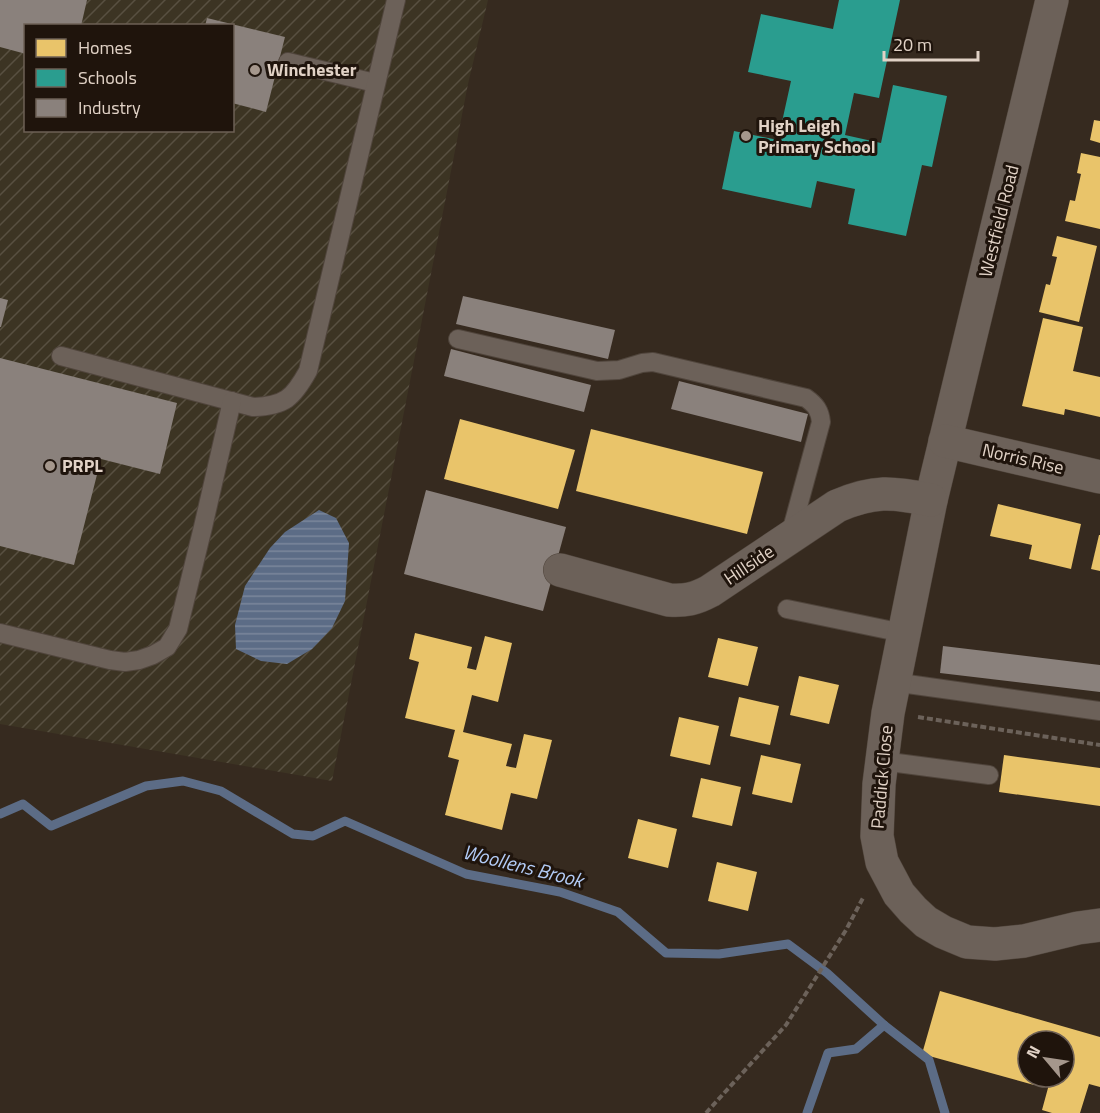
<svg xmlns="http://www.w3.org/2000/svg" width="1100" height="1113" font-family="'Titillium Web',sans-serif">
  <defs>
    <pattern id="industrial-furrows" width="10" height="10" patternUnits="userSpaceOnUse" patternTransform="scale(1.5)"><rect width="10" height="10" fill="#3c3423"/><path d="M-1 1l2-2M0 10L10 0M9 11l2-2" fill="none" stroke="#585041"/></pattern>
    <pattern id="water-rules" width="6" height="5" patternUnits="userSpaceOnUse" patternTransform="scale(1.5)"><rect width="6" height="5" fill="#5c6c86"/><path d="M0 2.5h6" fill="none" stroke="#7b879b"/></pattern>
  </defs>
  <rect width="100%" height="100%" fill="#362a1f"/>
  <path fill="url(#industrial-furrows)" fill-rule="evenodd" d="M0,0H488L468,84L332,781L0,724ZM26,26H232V130H26Z"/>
  <polygon fill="url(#water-rules)" points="319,510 336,518 349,543 345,601 332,628 312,649 287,664 261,661 236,649 235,625 245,586 270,548 285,532"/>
  <g fill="#e9c46a">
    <polygon points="1094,120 1100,121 1100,143 1090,140"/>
    <polygon points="1081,153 1100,157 1100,229 1065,221 1070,200 1075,201 1081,174 1077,173"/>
    <polygon points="1057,236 1097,246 1079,322 1039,312 1046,284 1050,285 1057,257 1052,256"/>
    <polygon points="1043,318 1083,327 1073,371 1100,377 1100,417 1065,409 1064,415 1022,406"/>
    <polygon points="460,419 575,450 558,509 444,479"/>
    <polygon points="591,429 763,472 747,534 576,491"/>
    <polygon points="998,504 1081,524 1071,569 1029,559 1032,545 990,536"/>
    <polygon points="1099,535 1100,535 1100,571 1091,569"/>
    <polygon points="415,633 472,647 467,668 476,670 485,636 512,643 498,702 472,695 463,732 512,744 506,766 516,768 524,734 552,740 537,799 511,793 502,830 445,815 459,760 448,757 455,730 405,718 419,662 409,659"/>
    <polygon points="718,638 758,647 748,686 708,677"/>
    <polygon points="799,676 839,685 829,724 790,715"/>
    <polygon points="739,697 779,706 770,745 730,736"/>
    <polygon points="679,717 719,726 710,765 670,756"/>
    <polygon points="761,755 801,764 792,803 752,794"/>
    <polygon points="1004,755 1100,768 1100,806 999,792"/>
    <polygon points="701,778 741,787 732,826 692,817"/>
    <polygon points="638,819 677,829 668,868 628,858"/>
    <polygon points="717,862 757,872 748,911 708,901"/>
    <polygon points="940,991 1100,1037 1100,1087 1089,1084 1080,1113 1052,1113 1042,1110 1051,1077 1064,1077 1064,1041 1028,1041 1028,1077 1036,1077 1034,1085 922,1054"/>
  </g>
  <polygon fill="#2a9d8f" points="839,0 900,0 879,98 854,93 845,135 881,143 893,85 947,96 932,167 922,165 906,236 848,224 855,189 817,181 811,208 722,189 734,131 778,140 791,81 748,72 761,14 833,29"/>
  <g fill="#8a817c">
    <polygon points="0,0 87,0 81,26 26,26 26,54 0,47"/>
    <polygon points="207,18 285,37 266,112 232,103 232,26 205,26"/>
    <polygon points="463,296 615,330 608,359 456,324"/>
    <polygon points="0,298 8,300 1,327 0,327"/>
    <polygon points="451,349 591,385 584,412 444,376"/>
    <polygon points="0,358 177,403 160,474 101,459 74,565 0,546"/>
    <polygon points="679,381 808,414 801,442 671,409"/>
    <polygon points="426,490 566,527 543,611 404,574"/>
    <polygon points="943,646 1100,665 1100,692 940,673"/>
  </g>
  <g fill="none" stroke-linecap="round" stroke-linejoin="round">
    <g stroke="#5c6c86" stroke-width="9">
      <polyline points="0,814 23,804 51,826 146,786 183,781 221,791 293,834 313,836 345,821 466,874 560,892 618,912 666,953 719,954 788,944 827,973 884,1025 929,1060 945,1113"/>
      <polyline points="807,1113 828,1053 856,1049 884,1025"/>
    </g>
    <defs>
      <g id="lane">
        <polyline points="288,62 375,83"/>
        <path d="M458,339L597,371L619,370L642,363L653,362L806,398C816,405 820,411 821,422L790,536"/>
        <path d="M61,356L253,407C285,406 293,398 308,371L396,0"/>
        <polyline points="787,609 903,633"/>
        <polyline points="0,633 110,660 125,662 139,660 153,655 167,647 178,629 203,527 232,401"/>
        <polyline points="893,682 1100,711"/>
        <polyline points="882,761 989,775"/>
      </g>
      <g id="street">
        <polyline points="1052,0 931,500 888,713 879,784 877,836 882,862 899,894 913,910 926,922 943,932 967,942 995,944 1024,941 1078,928 1100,925"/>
        <polyline points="945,441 1100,477"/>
        <path d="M560,570L669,600C686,601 695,599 710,591L837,506C874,490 892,492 931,500"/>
      </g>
    </defs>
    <use href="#lane" stroke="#50453c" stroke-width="20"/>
    <use href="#street" stroke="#50453c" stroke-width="34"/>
    <g stroke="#6c625a" stroke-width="4" stroke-dasharray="6 3" stroke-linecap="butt">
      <polyline points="918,717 1100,745"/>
      <polyline points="706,1113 786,1025 846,930 864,896"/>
    </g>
    <use href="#lane" stroke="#6c6159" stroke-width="18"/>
    <use href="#street" stroke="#6c6159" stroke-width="33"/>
  </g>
  <g fill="#a5978c" stroke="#1f140c" stroke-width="2">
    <circle cx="255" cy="70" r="6"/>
    <circle cx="746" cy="136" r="6"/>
    <circle cx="50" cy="466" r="6"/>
  </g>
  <g text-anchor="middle" stroke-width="6" stroke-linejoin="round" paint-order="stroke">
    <g font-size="18" font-weight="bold" fill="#e1d2c6" stroke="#1f140c" text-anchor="start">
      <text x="267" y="76">Winchester</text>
      <text x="758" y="132">High Leigh<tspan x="758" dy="21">Primary School</tspan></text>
      <text x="62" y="472">PRPL</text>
    </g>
    <g font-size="18" fill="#e1d2c6" stroke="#1f140c">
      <text transform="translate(999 221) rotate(-76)" y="6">Westfield Road</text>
      <text transform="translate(1023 459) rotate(13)" y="6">Norris Rise</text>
      <text transform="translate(749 565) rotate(-34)" y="6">Hillside</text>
      <text transform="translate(882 777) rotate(-85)" y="6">Paddick Close</text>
    </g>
    <g font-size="20" font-style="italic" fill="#b2cbf6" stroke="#1f140c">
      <text transform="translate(523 866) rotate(14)" y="7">Woollens Brook</text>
    </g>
  </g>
  <rect x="24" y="24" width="210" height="108" fill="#1f140c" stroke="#6d6056" stroke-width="1.5"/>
  <rect x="36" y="39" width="30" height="18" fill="#e9c46a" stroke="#6d6056" stroke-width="1.5"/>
  <text x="78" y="54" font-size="18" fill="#e1d2c6">Homes</text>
  <rect x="36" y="69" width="30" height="18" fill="#2a9d8f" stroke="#6d6056" stroke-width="1.5"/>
  <text x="78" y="84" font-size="18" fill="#e1d2c6">Schools</text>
  <rect x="36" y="99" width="30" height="18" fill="#8a817c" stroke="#6d6056" stroke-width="1.5"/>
  <text x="78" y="114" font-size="18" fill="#e1d2c6">Industry</text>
  <g transform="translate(1046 1059) rotate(299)"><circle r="28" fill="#1f140c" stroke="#6d6056" stroke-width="1.5"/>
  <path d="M0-4.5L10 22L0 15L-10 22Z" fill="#a5978c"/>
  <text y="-9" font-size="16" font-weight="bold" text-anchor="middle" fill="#e1d2c6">N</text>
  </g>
  <path d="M884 51v9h94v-9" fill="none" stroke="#e1d2c6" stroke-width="3"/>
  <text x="893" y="51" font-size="18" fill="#e1d2c6" stroke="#1f140c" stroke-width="4.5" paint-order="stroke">20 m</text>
</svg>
